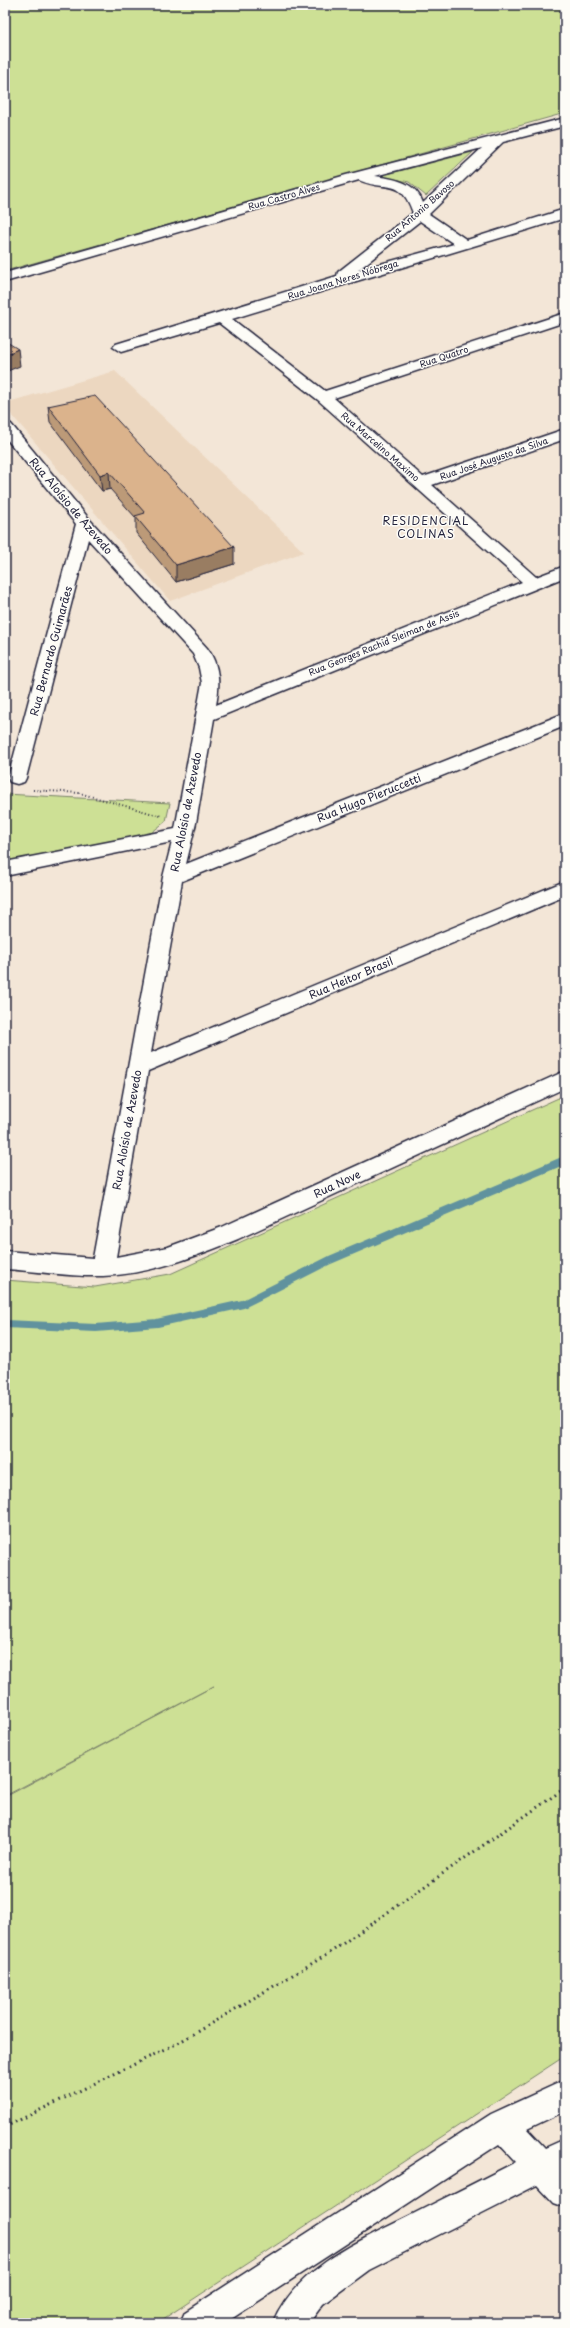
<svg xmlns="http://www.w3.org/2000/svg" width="570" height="2328" font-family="'Playpen Sans',sans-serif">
  <rect width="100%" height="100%" fill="#f3e6d7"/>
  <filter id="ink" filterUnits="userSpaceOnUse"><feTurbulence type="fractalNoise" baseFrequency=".025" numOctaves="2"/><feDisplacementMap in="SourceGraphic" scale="8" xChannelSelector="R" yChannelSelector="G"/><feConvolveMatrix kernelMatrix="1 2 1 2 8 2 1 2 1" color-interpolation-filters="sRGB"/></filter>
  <g filter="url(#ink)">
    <polygon fill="#ecd7c0" points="115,371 304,552 170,601 5,407 5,403"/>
    <g fill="#cde095" stroke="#788168">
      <polygon points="5,5 565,5 565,113 5,271"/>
      <polygon points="473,152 426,196 409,182 380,176"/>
      <polygon points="5,794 170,803 166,821 151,833 5,862"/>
      <polygon points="565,1095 565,2056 157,2323 5,2323 5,1797 214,1686 5,1796 5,1280 95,1287 170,1274"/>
    </g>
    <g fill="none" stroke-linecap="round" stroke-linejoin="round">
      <polyline stroke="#60929e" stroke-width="8" points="5,1324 96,1328 157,1323 243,1304 330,1260 565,1160"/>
      <defs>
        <g id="minor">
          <path d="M565,118V126L503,142L429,214L467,240L565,209V218C454,253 343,284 232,319L325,391L565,313V322L334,398L423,477L565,429V439L432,485L536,577L565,566V577L214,719L196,823L186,864L565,713V726L182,881L151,1053L565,881V896L148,1071L116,1257L168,1247L222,1227L565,1071V1088L238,1239C195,1257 150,1274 103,1276C70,1277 37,1271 5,1269V1251L93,1258L163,877L172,842L5,876V862L175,829L202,683L199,668L193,654L88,539L26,778L24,782L17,784L10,782L8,778L76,524L5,437V422L11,424L90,520L207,648C220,666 220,684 216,705L522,582L318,400L219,323L121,352L113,347L116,344L337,276L338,272L413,213C400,175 386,193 359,180L5,282V273L346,175ZM482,148L423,203C416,182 395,179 375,176ZM420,221L454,244L358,270Z"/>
          <path d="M565,2080V2111L527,2129L545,2148L565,2139V2207L554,2203L537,2185L369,2270L323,2304L309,2323H273C297,2266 364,2239 415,2213C449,2196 483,2179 516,2162L499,2144L225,2323H180L185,2312L491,2114Z"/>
        </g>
      </defs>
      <use href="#minor" stroke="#22223b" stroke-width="3"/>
      <polyline stroke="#22223b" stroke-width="2" stroke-dasharray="1 2.5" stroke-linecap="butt" points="33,790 79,793 161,816"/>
      <polyline stroke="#22223b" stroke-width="3" stroke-dasharray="1.5 4" stroke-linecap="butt" points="5,2127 178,2043 328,1954 565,1788"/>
      <use href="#minor" fill="#fdfcf7" fill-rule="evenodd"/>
    </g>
    <polygon fill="#bc9a78" stroke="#22223b" points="48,406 234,564 176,582 136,533 136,518 110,489 102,491 50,422"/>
    <g fill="#997d62" stroke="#22223b">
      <polygon points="18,349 20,366 5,372 5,355"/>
      <polygon points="109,472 110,489 102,491 100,475"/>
      <polygon points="234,547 234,564 176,582 176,565"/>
    </g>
    <g fill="#dbb38c" stroke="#22223b">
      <polygon points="5,341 18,349 5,355"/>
      <polygon points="95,396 234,547 176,565 135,516 145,513 109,472 100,475 48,406"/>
    </g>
  </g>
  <g text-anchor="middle" stroke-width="3" stroke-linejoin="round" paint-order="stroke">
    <g font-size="9" fill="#22223b" stroke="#fdfcf7">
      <text transform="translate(284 197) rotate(-16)" y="3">Rua Castro Alves</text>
      <text transform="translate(420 211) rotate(-41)" y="3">Rua Antonio Bavoso</text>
      <text transform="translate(343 280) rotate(-17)" y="3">Rua Joana Neres Nóbrega</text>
      <text transform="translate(444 357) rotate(-18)" y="3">Rua Quatro</text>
      <text transform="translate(380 447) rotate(41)" y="3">Rua Marcelino Maximo</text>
      <text transform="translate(494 459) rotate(-19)" y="3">Rua José Augusto da Silva</text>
      <text transform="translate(384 643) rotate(-22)" y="3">Rua Georges Rachid Sleiman de Assis</text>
    </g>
    <g font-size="11" fill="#22223b" stroke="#fdfcf7">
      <text transform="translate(71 506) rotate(50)" y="4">Rua Aloísio de Azevedo</text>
      <text transform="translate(51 651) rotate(-75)" y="4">Rua Bernardo Guimarães</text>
      <text transform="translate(369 798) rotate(-22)" y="4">Rua Hugo Pieruccetti</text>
      <text transform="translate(186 812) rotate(-79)" y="4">Rua Aloísio de Azevedo</text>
      <text transform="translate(351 978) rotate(-23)" y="4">Rua Heitor Brasil</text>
      <text transform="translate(127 1130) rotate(-80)" y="4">Rua Aloísio de Azevedo</text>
      <text transform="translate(337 1184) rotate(-25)" y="4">Rua Nove</text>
    </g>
    <g font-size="11" letter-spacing="1" fill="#22223b" stroke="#fdfcf7">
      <text x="426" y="525">RESIDENCIAL<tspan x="426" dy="13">COLINAS</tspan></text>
    </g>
  </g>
  <rect width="570" height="2328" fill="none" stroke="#fdfcf7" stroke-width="20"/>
  <rect x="10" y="10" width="550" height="2308" fill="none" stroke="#22223b" stroke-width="1.5" filter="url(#ink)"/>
</svg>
